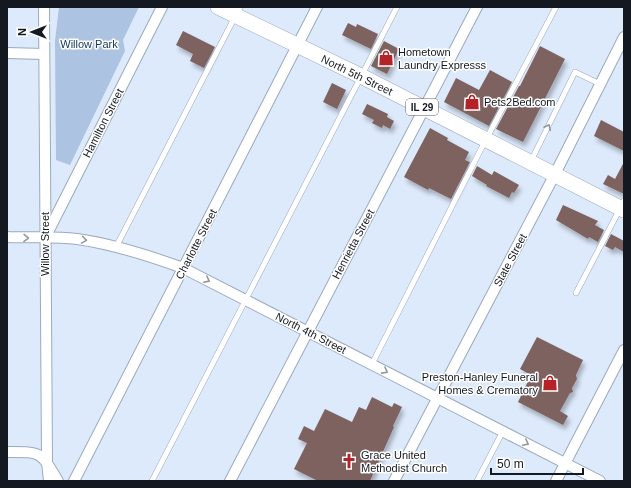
<svg xmlns="http://www.w3.org/2000/svg" width="631" height="488" font-family="Arial,sans-serif">
  <defs>
    <filter id="shadow"><feDropShadow dx="2.5" dy="4.5" stdDeviation="2" flood-color="#0004"/></filter>
  </defs>
  <rect width="100%" height="100%" fill="#ddeafc"/>
  <polygon fill="#acc3e2" points="59,7 139,7 123,40 125,51 70,165 56,160 55,41"/>
  <g fill="#7d625f" filter="url(#shadow)">
    <polygon points="348,23 356,27 357,24 378,34 371,49 342,35"/>
    <polygon points="183,31 215,47 204,68 190,61 193,54 176,45"/>
    <polygon points="384,41 399,49 387,74 371,66"/>
    <polygon points="540,46 565,59 523,142 496,129 519,86 520,86"/>
    <polygon points="490,70 512,82 489,126 444,102 456,78 479,90"/>
    <polygon points="332,83 346,90 337,109 323,102"/>
    <polygon points="367,104 388,114 387,117 394,121 390,129 383,125 382,128 372,123 374,120 362,114"/>
    <polygon points="601,120 624,132 624,151 594,136"/>
    <polygon points="430,128 448,138 447,140 469,152 465,160 470,162 451,199 429,188 428,190 404,177"/>
    <polygon points="624,162 624,194 603,184 608,175 615,179"/>
    <polygon points="477,166 492,175 494,171 519,185 514,193 512,192 509,198 486,186 487,185 472,176"/>
    <polygon points="563,205 598,221 595,225 604,230 598,242 589,237 588,239 556,220"/>
    <polygon points="611,234 624,241 624,252 615,247 613,250 605,246"/>
    <polygon points="537,337 583,360 576,375 577,379 572,388 573,392 570,393 560,411 568,416 563,425 518,402 531,375 520,369"/>
    <polygon points="372,397 392,407 394,403 402,407 393,426 394,427 370,481 318,481 294,469 307,443 298,439 304,426 314,431 325,409 352,422 359,407 366,410"/>
  </g>
  <g fill="none" stroke-linecap="round" stroke-linejoin="round">
    <defs>
      <g id="lane">
        <polyline points="531,161 575,72 600,84"/>
        <polyline points="116,247 240,7"/>
        <polyline points="576,293 624,201"/>
        <polyline points="372,364 480,151 556,7"/>
        <polyline points="152,481 397,7"/>
        <polyline points="477,481 503,431"/>
      </g>
      <g id="street">
        <polyline points="44,7 47,462 49,481"/>
        <polyline points="7,53 44,54"/>
        <polyline points="46,236 162,7"/>
        <path d="M7,237C30,238 54,236 77,239C113,244 150,256 183,268L600,481"/>
        <path d="M7,452C42,452 40,451 58,481"/>
        <polyline points="74,481 317,7"/>
        <polyline points="230,481 477,7"/>
        <polyline points="394,481 555,174 624,37"/>
        <polyline points="556,481 624,350"/>
      </g>
      <polyline id="primary" points="218,7 361,76 624,210"/>
    </defs>
    <use href="#lane" stroke="#9baabf" stroke-width="6"/>
    <use href="#street" stroke="#9baabf" stroke-width="12"/>
    <use href="#primary" stroke="#9baabf" stroke-width="16"/>
    <use href="#lane" stroke="#fff" stroke-width="5"/>
    <use href="#street" stroke="#fff" stroke-width="10"/>
    <use href="#primary" stroke="#fff" stroke-width="15"/>
  </g>
  <defs><path id="oneway-chevron" d="M-2-3.5L2.5 0L-2 3.5" fill="none" stroke-width="1.6" stroke-linecap="round" stroke-linejoin="round"/></defs>
  <g stroke="#95989b">
    <use href="#oneway-chevron" transform="translate(548 127) rotate(-64)"/>
    <use href="#oneway-chevron" transform="translate(26 238) rotate(1)"/>
    <use href="#oneway-chevron" transform="translate(84 240) rotate(9)"/>
    <use href="#oneway-chevron" transform="translate(207 280) rotate(27)"/>
    <use href="#oneway-chevron" transform="translate(385 371) rotate(28)"/>
    <use href="#oneway-chevron" transform="translate(526 443) rotate(27)"/>
  </g>
  <defs>
    <symbol id="shop-bare" viewBox="-9 -9 18 18"><path d="M-5-2.5h2.3a2.7 3.5 0 0 1 5.4 0H5L5.5 6h-11ZM-1.5-2.5h3a1.5 2.3 0 0 0-3 0Z" fill="#b42327" stroke="#fff" stroke-width="2.5" paint-order="stroke"/></symbol>
    <symbol id="church-bare" viewBox="-9 -9 18 18"><path d="M-1.2-6h2.4v3.5h3.3v2.4h-3.3V6h-2.4V-.1h-3.3v-2.4h3.3Z" fill="#b42327" stroke="#fff" stroke-width="2.5" paint-order="stroke"/></symbol>
  </defs>
  <g fill-rule="evenodd">
    <use href="#shop-bare" x="375" y="47" width="22" height="22"/>
    <use href="#shop-bare" x="461" y="91" width="22" height="22"/>
    <use href="#shop-bare" x="539" y="372" width="22" height="22"/>
    <use href="#church-bare" x="338" y="450" width="22" height="22"/>
  </g>
  <g text-anchor="middle" stroke-width="3" stroke-linejoin="round" paint-order="stroke">
    <rect fill="#fff" stroke="#5a5e64" stroke-width="1" x="406" y="99" width="32" height="16" rx="3"/>
    <g font-size="10" font-weight="bold" fill="#141921">
      <text x="422" y="111">IL 29</text>
    </g>
    <g font-size="11" fill="#193962" stroke="#fff">
      <text x="89" y="48">Willow Park</text>
    </g>
    <g font-size="11" fill="#141921" stroke="#fff" text-anchor="start">
      <text x="398" y="56">Hometown<tspan x="398" dy="13">Laundry Expresss</tspan></text>
      <text x="484" y="106">Pets2Bed.com</text>
      <text x="538" y="381" text-anchor="end">Preston-Hanley Funeral<tspan x="538" dy="13">Homes &amp; Crematory</tspan></text>
      <text x="361" y="459">Grace United<tspan x="361" dy="13">Methodist Church</tspan></text>
    </g>
    <g font-size="11" fill="#141921" stroke="#fff">
      <text transform="translate(357 75) rotate(26)" y="4">North 5th Street</text>
      <text transform="translate(103 123) rotate(-63)" y="4">Hamilton Street</text>
      <text transform="translate(45 244) rotate(-90)" y="4">Willow Street</text>
      <text transform="translate(196 244) rotate(-63)" y="4">Charlotte Street</text>
      <text transform="translate(353 244) rotate(-62)" y="4">Henrietta Street</text>
      <text transform="translate(510 260) rotate(-62)" y="4">State Street</text>
      <text transform="translate(311 333) rotate(27)" y="4">North 4th Street</text>
    </g>
  </g>
  <rect width="631" height="488" fill="none" stroke="#141921" stroke-width="16"/>
  <g transform="translate(32 32) rotate(270)" stroke="#ffffff" stroke-width="3" paint-order="stroke">
  <path d="M0-3L7 15L0 10L-7 15Z" fill="#141921"/>
  <text y="-6" font-size="11" font-weight="bold" text-anchor="middle" fill="#141921">N</text>
  </g>
  <path d="M491 468v6h92v-6" fill="none" stroke="#141921" stroke-width="2"/>
  <text x="497" y="468" font-size="12" fill="#141921" stroke="#ffffff" stroke-width="3" paint-order="stroke">50 m</text>
</svg>
